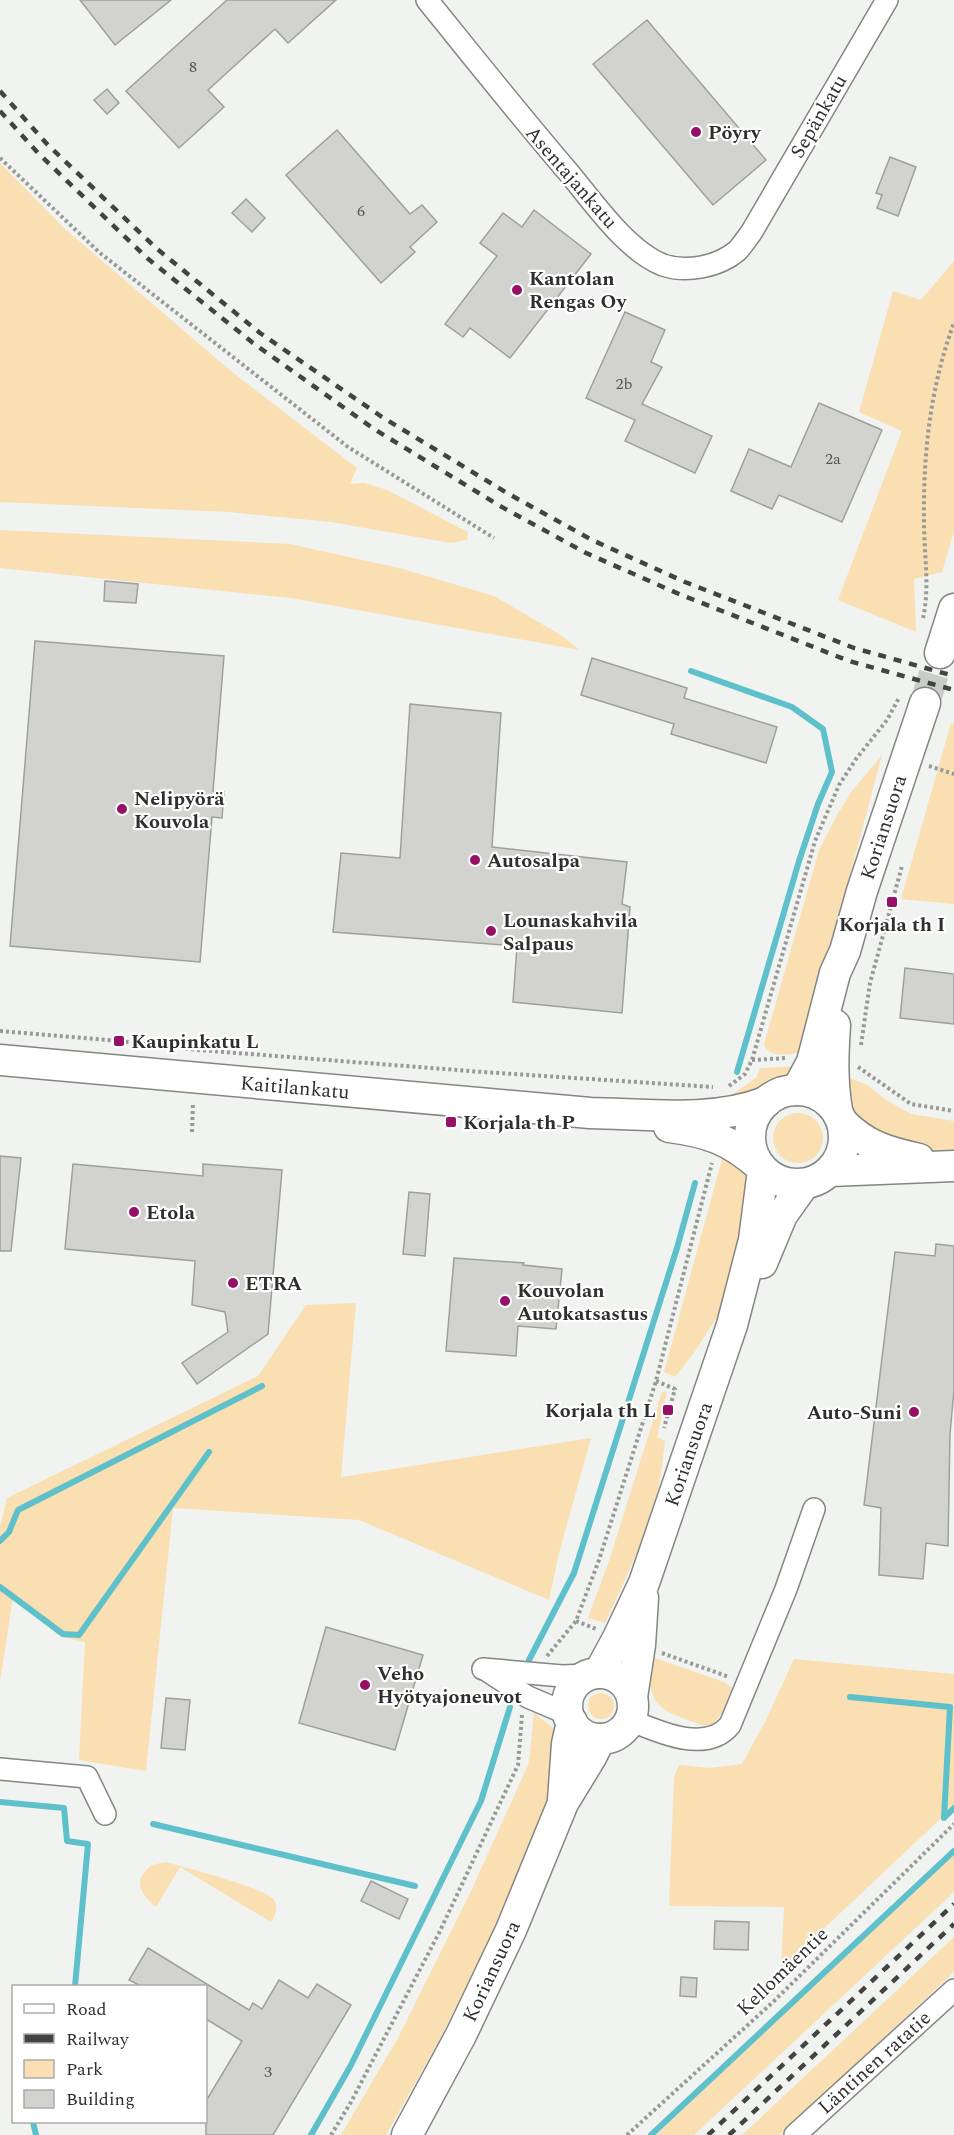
<svg xmlns="http://www.w3.org/2000/svg" width="954" height="2135" font-family="Spectral,serif">
  <rect width="100%" height="100%" fill="#f0f3ef"/>
  <g fill="#f9dfb1">
    <polygon points="0,163 65,229 232,372 357,468 350,484 364,483 387,490 468,532 467,540 451,543 331,522 229,512 0,502"/>
    <polygon points="954,261 954,531 942,572 914,579 916,632 838,600 902,431 859,412 893,291 921,300"/>
    <polygon points="0,530 290,544 399,568 494,596 559,634 580,650 291,598 0,568"/>
    <polygon points="951,723 954,724 954,904 901,899"/>
    <path d="M882,755C856,854 828,953 805,1052C790,1053 772,1060 764,1045L819,850L837,815L852,791Z"/>
    <path d="M801,1066C780,1086 760,1093 732,1102L733,1094L756,1078L760,1068Z"/>
    <polygon points="841,1074 867,1085 886,1100 911,1114 954,1121 954,1154 911,1148 884,1142 849,1115"/>
    <circle cx="798" cy="1138" r="25"/>
    <polygon points="724,1152 742,1169 750,1184 727,1302 693,1354 675,1377 664,1372"/>
    <polygon points="356,1303 341,1477 591,1438 559,1553 549,1600 359,1520 173,1508 146,1771 79,1760 85,1642 61,1637 13,1597 0,1682 0,1527 7,1498 258,1376 306,1305"/>
    <path d="M667,1391L657,1437L665,1441C662,1464 660,1488 653,1510C640,1549 622,1586 605,1623L588,1618L610,1558L662,1392Z"/>
    <path d="M655,1658L724,1682L732,1688C726,1701 720,1730 701,1725C670,1712 651,1713 649,1674C649,1666 648,1662 655,1658Z"/>
    <polygon points="794,1659 954,1674 954,1806 781,1969 784,1907 669,1906 674,1777 679,1765 710,1768 742,1764 765,1722"/>
    <circle cx="601" cy="1706" r="13"/>
    <polygon points="534,1713 558,1732 554,1776 527,1856 497,1923 443,2033 386,2135 341,2135 398,2038 472,1889 529,1763"/>
    <polygon points="954,1850 954,1892 694,2135 656,2135"/>
    <path d="M166,1862C185,1868 266,1888 274,1900C279,1908 275,1915 271,1922L180,1867L156,1907C140,1893 132,1881 152,1865Z"/>
    <polygon points="954,1937 954,1972 780,2135 742,2135"/>
  </g>
  <g fill="none" stroke-linecap="round" stroke-linejoin="round">
    <g stroke="#5ec0cb" stroke-width="6">
      <polyline points="691,671 792,707 823,729 832,772 818,804 799,861 737,1072"/>
      <polyline points="0,1541 9,1532 18,1510 262,1386"/>
      <polyline points="0,1587 63,1634 79,1635 209,1452"/>
      <polyline points="529,1660 574,1573 677,1248 695,1183"/>
      <polyline points="850,1697 950,1707 944,1818 954,1808"/>
      <polyline points="0,1802 64,1808 67,1841 88,1844 75,1986"/>
      <polyline points="153,1824 415,1886"/>
      <polyline points="33,2122 36,2135"/>
      <polyline points="311,2135 351,2065 481,1801 510,1707"/>
      <polyline points="651,2135 954,1851"/>
    </g>
  </g>
  <g fill="#d2d3cf" stroke="#9fa09c" stroke-width="1.5">
    <polygon points="80,0 171,0 115,45"/>
    <polygon points="227,0 336,0 288,43 275,29 208,90 224,107 179,148 126,91"/>
    <polygon points="647,20 766,160 713,205 593,64"/>
    <polygon points="107,89 119,103 107,114 94,100"/>
    <polygon points="337,130 410,214 422,205 437,222 410,247 415,252 381,283 286,175"/>
    <polygon points="890,157 916,167 898,216 877,208 882,195 876,193"/>
    <polygon points="246,199 265,218 252,232 232,213"/>
    <polygon points="534,210 591,254 510,358 470,328 463,337 445,324 497,256 480,243 503,213 522,227"/>
    <polygon points="625,312 665,330 651,362 662,367 642,404 712,436 695,473 625,441 635,420 586,398"/>
    <polygon points="819,403 882,430 842,522 779,495 772,509 731,491 749,449 791,467"/>
    <polygon points="105,581 138,584 136,603 104,601"/>
    <polygon points="35,641 224,656 213,791 224,792 222,818 212,817 200,962 10,946"/>
    <polygon points="592,658 687,688 684,698 777,727 766,763 671,734 674,724 581,695"/>
    <polygon points="410,704 501,713 492,847 627,862 622,904 630,907 622,1013 513,1002 517,946 333,932 341,853 400,858"/>
    <polygon points="905,968 954,974 954,1024 900,1018"/>
    <polygon points="0,1156 21,1158 11,1251 0,1251"/>
    <polygon points="73,1164 203,1176 203,1164 282,1170 268,1334 197,1384 182,1363 228,1332 225,1312 192,1305 195,1261 65,1249"/>
    <polygon points="409,1192 430,1194 425,1256 403,1254"/>
    <polygon points="936,1244 954,1246 954,1390 950,1434 948,1546 926,1543 923,1579 879,1575 881,1508 864,1505 895,1252 935,1256"/>
    <polygon points="454,1258 524,1263 523,1265 562,1269 556,1329 518,1326 516,1356 446,1351"/>
    <polygon points="326,1627 423,1655 395,1750 299,1723"/>
    <polygon points="166,1698 190,1700 185,1750 161,1748"/>
    <polygon points="371,1881 408,1899 399,1919 361,1901"/>
    <polygon points="715,1921 749,1922 748,1950 714,1949"/>
    <polygon points="148,1948 249,2010 253,2003 262,2009 279,1980 308,1998 317,1984 351,2005 273,2135 206,2135 206,2101 242,2041 206,2019 206,1986 141,1986 129,1980"/>
    <polygon points="681,1977 697,1978 696,1997 680,1996"/>
  </g>
  <g fill="none" stroke-linecap="round" stroke-linejoin="round">
    <polyline stroke="#c9ccc8" stroke-width="30" stroke-dasharray="30 15" stroke-linecap="butt" points="925,703 940,653"/>
    <defs>
      <g id="street">
        <path d="M427,0C474,58 520,116 569,173C594,203 627,251 663,265C686,273 718,267 737,251C742,246 747,238 751,233L887,0"/>
        <polyline points="483,1669 562,1676 589,1675"/>
        <polyline points="489,1672 528,1697 568,1714"/>
        <path d="M630,1720C659,1732 706,1754 730,1725L786,1589L814,1509"/>
        <polyline points="0,1769 87,1777 105,1814"/>
        <polyline points="795,2135 954,1990"/>
      </g>
      <g id="secondary">
        <polyline points="940,653 954,609"/>
        <path d="M835,1025C833,1055 832,1081 837,1110"/>
        <path d="M0,1060L590,1113C647,1114 712,1123 766,1102"/>
        <circle cx="797" cy="1137" r="47"/>
        <polyline points="797,1090 812,1062 835,973 845,951 862,891 925,703"/>
        <path d="M843,1123C866,1146 887,1152 919,1159"/>
        <path d="M669,1127C709,1132 730,1140 760,1166"/>
        <polyline points="830,1171 954,1166"/>
        <polyline points="762,1263 782,1215 804,1184"/>
        <polyline points="599,1673 618,1638 644,1583 732,1325 754,1240 763,1170"/>
        <circle cx="600" cy="1706" r="33"/>
        <polyline points="632,1697 640,1645 643,1598"/>
        <polyline points="563,1800 567,1744 572,1722"/>
        <polyline points="407,2135 461,2035 511,1930 563,1803 591,1757 600,1739"/>
      </g>
    </defs>
    <use href="#street" stroke="#838683" stroke-width="24"/>
    <use href="#secondary" stroke="#838683" stroke-width="33"/>
    <g stroke="#989a97" stroke-width="4" stroke-dasharray="3 3" stroke-linecap="butt">
      <polyline points="0,158 100,253 348,447 494,538"/>
      <path d="M923,618C930,587 924,554 924,522C923,455 930,387 954,323"/>
      <polyline points="929,766 954,774"/>
      <polyline points="0,1031 119,1041 198,1050 483,1072 713,1087"/>
      <polyline points="861,1045 870,983 902,866"/>
      <polyline points="752,1060 787,1058"/>
      <polyline points="858,1067 911,1104 954,1111"/>
      <polyline points="729,1086 745,1074 752,1060 815,841 839,785 856,759 887,720 899,698"/>
      <polyline points="192,1132 193,1102"/>
      <polyline points="656,1381 675,1389 664,1428"/>
      <polyline points="576,1621 596,1629"/>
      <polyline points="662,1653 729,1677"/>
      <polyline points="547,1656 576,1621 599,1560 656,1381 712,1163"/>
      <polyline points="331,2135 351,2102 440,1931 518,1765 522,1715"/>
      <polyline points="627,2135 773,2002 954,1824"/>
    </g>
    <use href="#street" stroke="#fff" stroke-width="21"/>
    <use href="#secondary" stroke="#fff" stroke-width="30"/>
    <g stroke="#424342" stroke-width="4.5" stroke-dasharray="8 8" stroke-linecap="butt">
      <polyline points="0,91 47,144 156,248 260,333 382,417 507,493 592,540 685,582 854,648 954,676"/>
      <polyline points="0,111 38,153 147,258 253,343 374,429 500,506 586,553 679,594 849,661 954,690"/>
      <polyline points="708,2135 954,1904"/>
      <polyline points="729,2135 954,1924"/>
    </g>
  </g>
  <g fill="#961067" stroke="#fff" stroke-width="2">
    <circle cx="696" cy="132" r="6"/>
    <circle cx="517" cy="290" r="6"/>
    <circle cx="122" cy="809" r="6"/>
    <circle cx="475" cy="860" r="6"/>
    <rect x="886" y="896" width="12" height="12" rx="3"/>
    <circle cx="491" cy="931" r="6"/>
    <rect x="113" y="1035" width="12" height="12" rx="3"/>
    <rect x="445" y="1116" width="12" height="12" rx="3"/>
    <circle cx="134" cy="1212" r="6"/>
    <circle cx="233" cy="1283" r="6"/>
    <circle cx="505" cy="1301" r="6"/>
    <rect x="662" y="1404" width="12" height="12" rx="3"/>
    <circle cx="914" cy="1412" r="6"/>
    <circle cx="365" cy="1685" r="6"/>
  </g>
  <g text-anchor="middle" stroke-width="4.5" stroke-linejoin="round" paint-order="stroke">
    <g font-size="16" fill="#575856">
      <text x="193" y="72">8</text>
      <text x="361" y="216">6</text>
      <text x="624" y="389">2b</text>
      <text x="833" y="464">2a</text>
      <text x="268" y="2077">3</text>
    </g>
    <g font-size="20" fill="#2e2f2e" stroke="#fff">
      <text transform="translate(818 116) rotate(-60)" y="7">Sepänkatu</text>
      <text transform="translate(572 177) rotate(49)" y="7">Asentajankatu</text>
      <text transform="translate(883 827) rotate(-72)" y="7">Koriansuora</text>
      <text transform="translate(295 1087) rotate(5)" y="7">Kaitilankatu</text>
      <text transform="translate(688 1454) rotate(-71)" y="7">Koriansuora</text>
      <text transform="translate(491 1971) rotate(-65)" y="7">Koriansuora</text>
      <text transform="translate(782 1971) rotate(-44)" y="7">Kellomäentie</text>
      <text transform="translate(874 2062) rotate(-42)" y="7">Läntinen ratatie</text>
    </g>
    <g font-size="20" font-weight="bold" fill="#2e2f2e" stroke="#fff" text-anchor="start">
      <text x="708" y="139">Pöyry</text>
      <text x="529" y="285">Kantolan<tspan x="529" dy="23">Rengas Oy</tspan></text>
      <text x="134" y="805">Nelipyörä<tspan x="134" dy="23">Kouvola</tspan></text>
      <text x="487" y="867">Autosalpa</text>
      <text x="503" y="927">Lounaskahvila<tspan x="503" dy="23">Salpaus</tspan></text>
      <text x="892" y="931" text-anchor="middle">Korjala th I</text>
      <text x="131" y="1048">Kaupinkatu L</text>
      <text x="463" y="1129">Korjala th P</text>
      <text x="146" y="1219">Etola</text>
      <text x="245" y="1290">ETRA</text>
      <text x="517" y="1297">Kouvolan<tspan x="517" dy="23">Autokatsastus</tspan></text>
      <text x="656" y="1417" text-anchor="end">Korjala th L</text>
      <text x="902" y="1419" text-anchor="end">Auto-Suni</text>
      <text x="377" y="1680">Veho<tspan x="377" dy="23">Hyötyajoneuvot</tspan></text>
    </g>
  </g>
  <rect x="12" y="1985" width="195" height="138" fill="#ffffff" stroke="#abacab" stroke-width="1.5"/>
  <rect x="24" y="2004" width="30" height="9" fill="#ffffff" stroke="#abacab" stroke-width="1.5"/>
  <text x="66" y="2015" font-size="18" fill="#2e2f2e">Road</text>
  <rect x="24" y="2034" width="30" height="9" fill="#424342" stroke="#abacab" stroke-width="1.5"/>
  <text x="66" y="2045" font-size="18" fill="#2e2f2e">Railway</text>
  <rect x="24" y="2060" width="30" height="18" fill="#f9dfb1" stroke="#abacab" stroke-width="1.5"/>
  <text x="66" y="2075" font-size="18" fill="#2e2f2e">Park</text>
  <rect x="24" y="2090" width="30" height="18" fill="#d2d3cf" stroke="#abacab" stroke-width="1.5"/>
  <text x="66" y="2105" font-size="18" fill="#2e2f2e">Building</text>
</svg>
